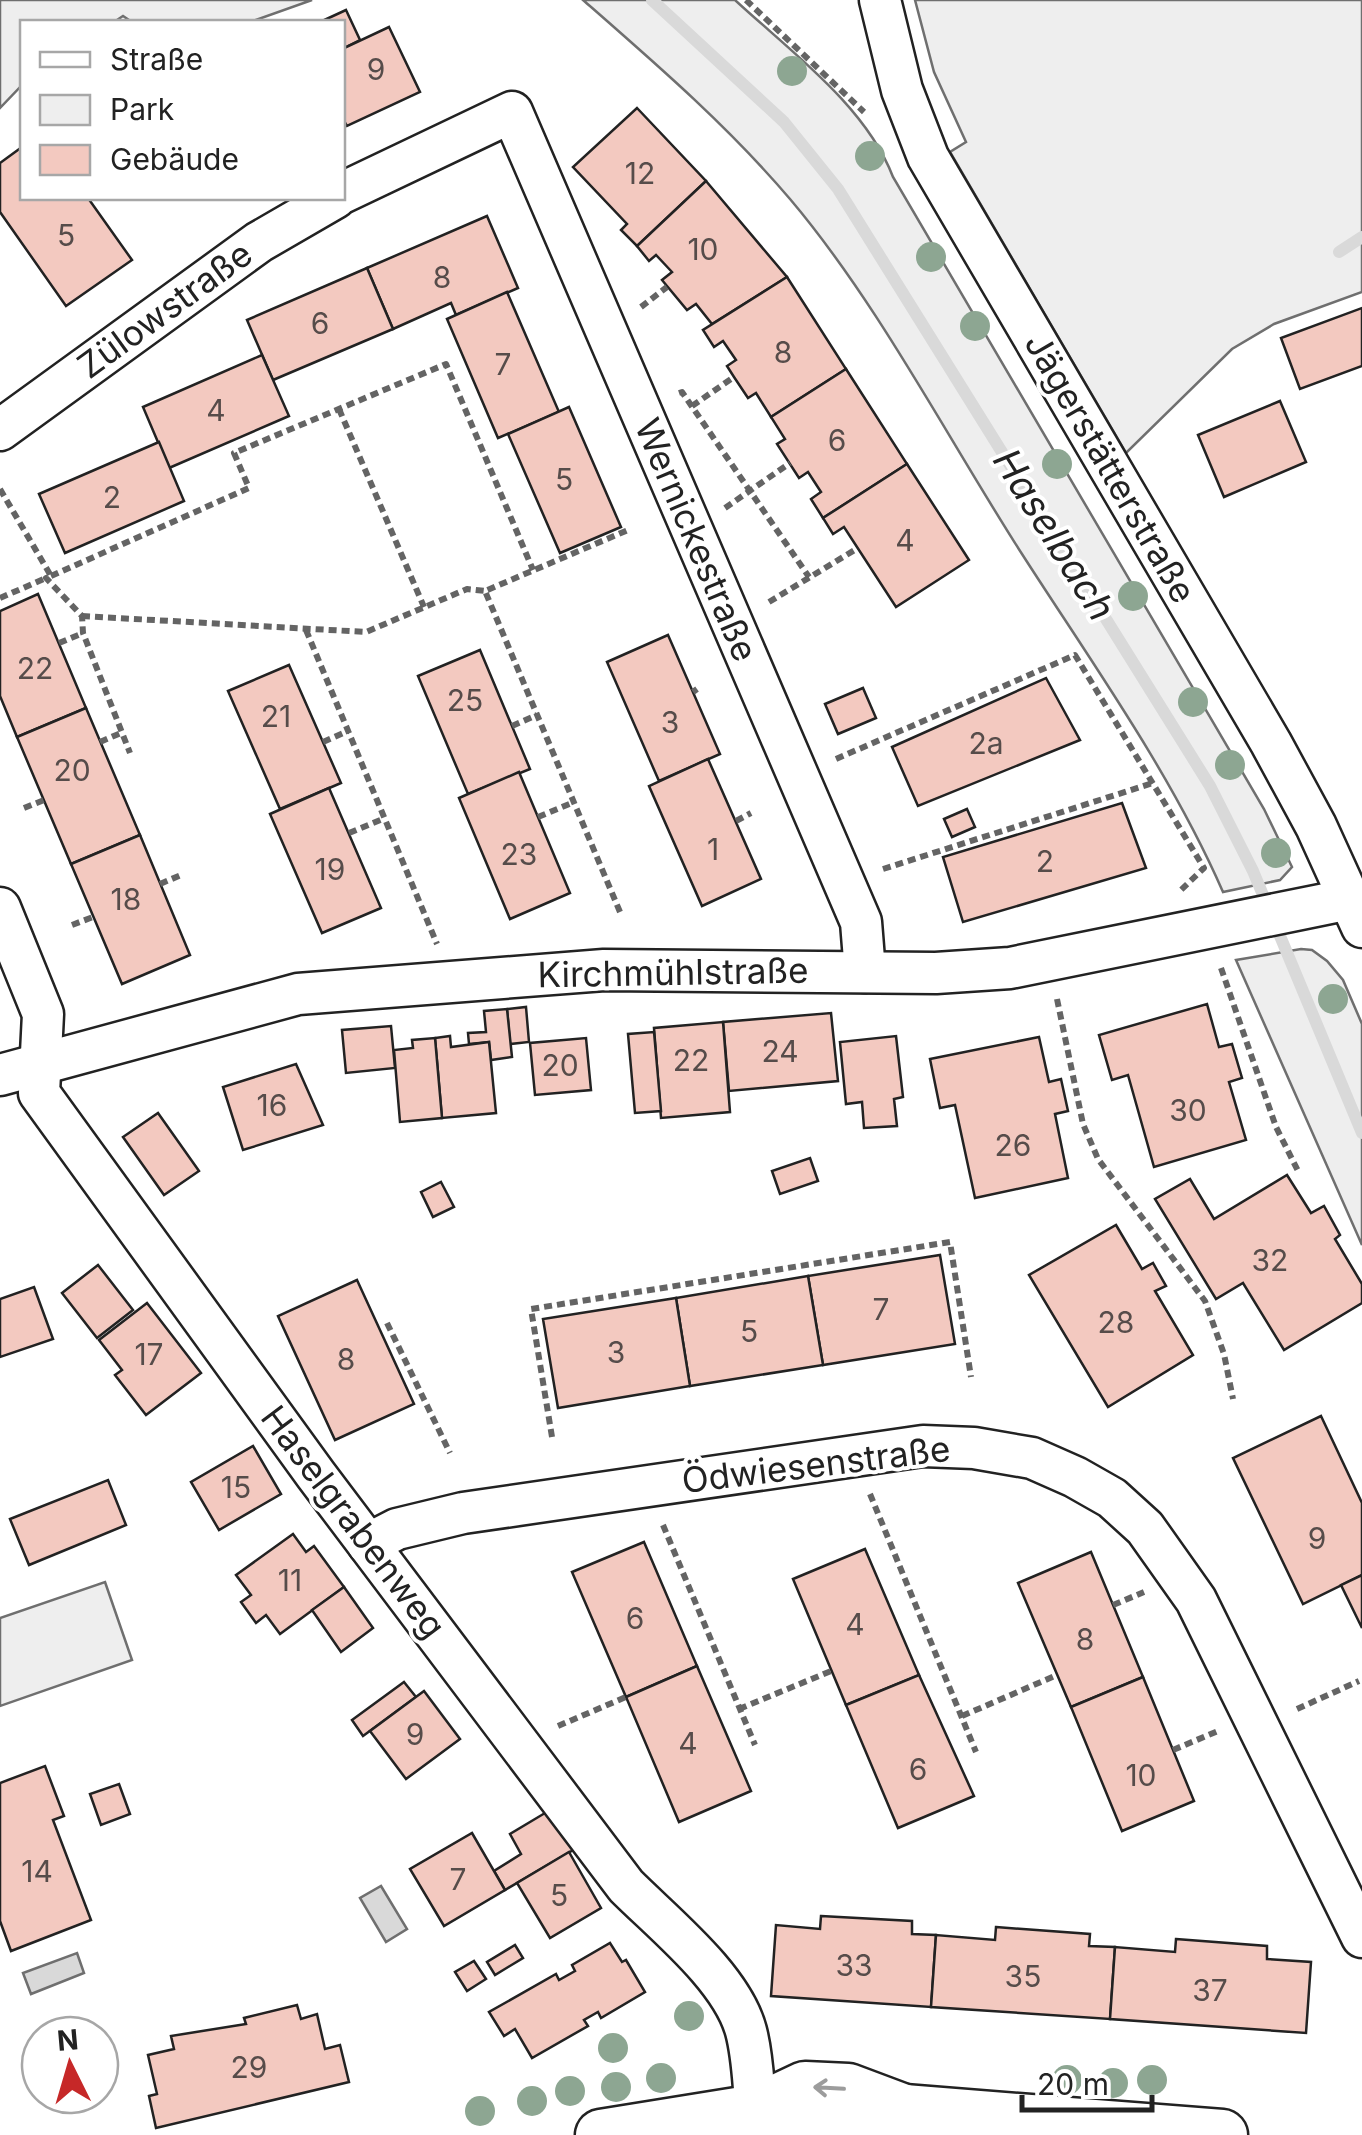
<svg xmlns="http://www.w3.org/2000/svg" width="1362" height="2135" font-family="Inter,sans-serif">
  <rect width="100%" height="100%" fill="#fff"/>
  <g fill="#eee" stroke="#6f6f6f" stroke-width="2.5">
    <polygon points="0,0 312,0 250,22 132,22 123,16 114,22 22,22 22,85 0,108"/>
    <path d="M583,0H735C790,51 866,106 893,177L1264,809L1292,867L1280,880L1223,892C1171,773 1092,663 1022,554C948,439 878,303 790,199C728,126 655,63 583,0Z"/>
    <polygon points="915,0 1362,0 1362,292 1274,324 1232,349 1126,453 950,152 966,142 934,72"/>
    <polygon points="1301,949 1312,950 1327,961 1343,980 1362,1024 1362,1245 1236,960"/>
    <polygon points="105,1582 132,1660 0,1706 0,1618"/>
  </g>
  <g fill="#d9d9d9" stroke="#6f6f6f" stroke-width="2.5">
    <polygon points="381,1886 407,1929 386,1942 360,1898"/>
    <polygon points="77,1953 84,1973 31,1994 23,1973"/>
  </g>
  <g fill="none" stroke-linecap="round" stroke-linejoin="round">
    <g stroke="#d9d9d9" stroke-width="12">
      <polyline points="652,0 784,122 838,189 1210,786 1253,871 1362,1133"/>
      <polyline points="1339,252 1362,237"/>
    </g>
  </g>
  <g fill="#f3c9c0" stroke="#222" stroke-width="2.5">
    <polygon points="346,10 360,40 342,49 342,22 320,22"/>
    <polygon points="389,27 420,92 347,126 342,117 342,49"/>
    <polygon points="637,108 706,181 637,246 621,230 627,224 573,167"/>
    <polygon points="22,147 22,198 88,198 132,260 66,306 0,212 0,163"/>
    <polygon points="706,181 787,277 712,324 696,304 687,310 662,280 672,272 656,255 649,261 637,246"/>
    <polygon points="487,216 518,288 456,315 451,303 393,329 367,268"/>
    <polygon points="367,268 393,329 273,380 247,320"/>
    <polygon points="787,277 846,369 771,417 756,393 748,398 734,377 727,366 736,360 723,341 714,347 703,330"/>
    <polygon points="507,292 559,412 498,438 447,319"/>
    <polygon points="1362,308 1362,366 1300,389 1281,338"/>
    <polygon points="262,355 289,416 169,468 143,407"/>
    <polygon points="846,369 907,464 823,518 811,499 821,492 808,472 799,478 777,444 785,439 771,417"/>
    <polygon points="1280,401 1306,462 1224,497 1198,435"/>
    <polygon points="569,407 621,527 560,553 508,434"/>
    <polygon points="159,442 184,501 65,553 39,494"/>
    <polygon points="907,464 969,560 896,607 844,527 833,534 823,518"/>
    <polygon points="38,594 86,708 17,737 0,696 0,611"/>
    <polygon points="668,635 720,754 659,781 607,662"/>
    <polygon points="480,650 530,769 468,794 418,676"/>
    <polygon points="289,665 341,783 280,809 228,691"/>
    <polygon points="1046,678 1080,740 918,806 892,747"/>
    <polygon points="863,688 876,718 838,734 825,704"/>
    <polygon points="86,708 140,835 71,864 17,737"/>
    <polygon points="708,759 761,879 702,906 649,786"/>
    <polygon points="519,772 570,893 510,919 459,798"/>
    <polygon points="329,788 381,908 322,933 270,814"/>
    <polygon points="1122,803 1146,868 963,922 943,857"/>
    <polygon points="967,809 975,827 952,837 944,819"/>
    <polygon points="140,835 190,955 122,984 71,864"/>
    <polygon points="1207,1004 1219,1047 1232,1044 1242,1078 1229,1082 1246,1140 1154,1167 1128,1075 1112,1080 1099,1035"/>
    <polygon points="526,1007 529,1042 510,1044 507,1009"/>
    <polygon points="507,1009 512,1057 491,1060 489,1042 469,1044 468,1033 486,1032 484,1011"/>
    <polygon points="831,1013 838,1081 729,1091 723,1022"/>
    <polygon points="723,1022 730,1112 661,1118 654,1028"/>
    <polygon points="391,1026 395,1068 346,1073 342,1030"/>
    <polygon points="654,1032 661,1111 635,1113 628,1034"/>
    <polygon points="450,1036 451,1047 489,1042 496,1113 442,1118 435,1038"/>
    <polygon points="896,1036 903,1097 894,1099 897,1126 864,1128 862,1102 846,1104 840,1042"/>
    <polygon points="1039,1037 1049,1082 1061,1079 1068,1111 1055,1114 1068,1178 975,1198 955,1105 940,1108 930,1059"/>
    <polygon points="435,1038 442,1118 400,1122 394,1050 413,1048 412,1040"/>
    <polygon points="586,1038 591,1090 535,1095 530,1043"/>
    <polygon points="296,1064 323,1125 243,1150 223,1087"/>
    <polygon points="158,1113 199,1171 164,1195 123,1137"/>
    <polygon points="810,1158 818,1181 780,1194 772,1171"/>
    <polygon points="1287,1175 1311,1213 1324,1206 1340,1235 1335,1239 1362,1284 1362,1303 1284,1350 1243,1283 1216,1299 1155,1199 1190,1179 1214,1219"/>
    <polygon points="441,1182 454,1207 433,1217 421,1192"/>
    <polygon points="1116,1225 1142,1269 1153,1263 1166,1286 1155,1291 1193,1355 1108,1407 1029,1275"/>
    <polygon points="940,1255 955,1344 823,1365 808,1276"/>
    <polygon points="98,1265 133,1310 97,1338 62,1293"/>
    <polygon points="808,1276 823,1365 690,1386 676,1298"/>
    <polygon points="357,1280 414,1404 335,1440 278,1316"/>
    <polygon points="34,1287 53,1339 0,1357 0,1299"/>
    <polygon points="676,1298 690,1386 558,1408 543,1319"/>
    <polygon points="147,1303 201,1373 146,1415 115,1375 122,1370 99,1340"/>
    <polygon points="1321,1416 1362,1503 1362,1575 1303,1604 1233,1458"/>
    <polygon points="253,1446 281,1494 219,1530 191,1482"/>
    <polygon points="108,1480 126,1525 29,1565 10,1519"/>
    <polygon points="293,1534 306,1552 314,1546 344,1587 280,1634 266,1615 256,1623 241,1602 251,1595 236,1575"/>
    <polygon points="644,1542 697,1666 626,1697 572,1572"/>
    <polygon points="865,1549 919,1675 846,1705 793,1579"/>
    <polygon points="1091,1552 1143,1677 1071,1707 1018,1583"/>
    <polygon points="1362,1575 1362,1628 1341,1585"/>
    <polygon points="344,1587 373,1628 341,1652 312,1610"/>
    <polygon points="697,1666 751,1791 679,1822 626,1697"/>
    <polygon points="919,1675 974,1796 898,1828 846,1705"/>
    <polygon points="1143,1677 1194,1801 1122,1831 1071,1707"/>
    <polygon points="404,1682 416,1697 363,1736 352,1720"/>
    <polygon points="424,1691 460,1739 406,1779 370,1731"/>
    <polygon points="45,1766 64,1816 53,1820 91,1920 11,1951 0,1921 0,1783"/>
    <polygon points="119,1784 130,1814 101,1825 90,1794"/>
    <polygon points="545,1813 575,1849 505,1890 494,1871 521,1854 510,1834"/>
    <polygon points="472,1833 505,1890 444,1926 410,1869"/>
    <polygon points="569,1852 601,1908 550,1938 517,1883"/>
    <polygon points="821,1916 912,1921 912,1934 936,1935 931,2007 771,1996 776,1925 820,1929"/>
    <polygon points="996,1927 1090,1934 1089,1946 1115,1947 1110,2019 931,2007 936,1935 995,1940"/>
    <polygon points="1176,1939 1267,1946 1267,1959 1311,1962 1306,2033 1110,2019 1115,1947 1175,1952"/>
    <polygon points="610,1943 622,1962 626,1960 645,1992 601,2018 598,2012 584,2020 588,2026 532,2058 515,2029 504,2036 489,2012 556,1974 559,1980 575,1971 572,1965"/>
    <polygon points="515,1945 523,1958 495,1975 487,1962"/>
    <polygon points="474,1961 486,1979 467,1991 455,1972"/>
    <polygon points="297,2005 301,2019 317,2014 325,2049 340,2045 349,2082 156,2128 149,2096 157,2094 148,2055 174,2049 171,2036 246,2024 244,2018"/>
  </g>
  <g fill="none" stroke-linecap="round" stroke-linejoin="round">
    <defs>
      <g id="minor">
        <polyline points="880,0 902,90 928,157 1271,743 1316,826 1362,927"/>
        <polyline points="342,193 512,112 861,922 865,972"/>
        <polyline points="0,430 259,242 335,198"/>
        <path d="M0,908L43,1014L39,1093L316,1475L626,1886C664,1924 732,1978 746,2031C753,2057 753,2084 756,2110"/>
        <polyline points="0,1075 298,994 604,970 936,973 1010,968 1350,899"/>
        <polyline points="368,1544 397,1529 463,1513 923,1446 974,1448 1032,1458 1075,1477 1112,1498 1145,1528 1196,1600 1362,1937"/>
      </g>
      <g id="tertiary">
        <polyline points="756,2110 796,2127 828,2127 904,2110 1222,2135"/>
        <polyline points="601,2135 756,2110 805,2087 848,2089 904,2110"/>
      </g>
    </defs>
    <use href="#minor" stroke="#222" stroke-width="45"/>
    <use href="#tertiary" stroke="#222" stroke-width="55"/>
    <g stroke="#646464" stroke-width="6" stroke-dasharray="8 5" stroke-linecap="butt">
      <polyline points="746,0 864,112"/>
      <polyline points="641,307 667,287"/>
      <polyline points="679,393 682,392 809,577"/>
      <polyline points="692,406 734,377"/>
      <polyline points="339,409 424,607"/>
      <polyline points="0,489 51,576 46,578 82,616 83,633 130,753"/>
      <polyline points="725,508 790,463"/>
      <polyline points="51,576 249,488 234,453 446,364 533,570"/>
      <polyline points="0,598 46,578"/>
      <polyline points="769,602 858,548"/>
      <polyline points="82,616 366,632 467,589 485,591"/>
      <polyline points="306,630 437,944"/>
      <polyline points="59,643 83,633"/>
      <polyline points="693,692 697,689"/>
      <polyline points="512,726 537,715"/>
      <polyline points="100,742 123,732"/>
      <polyline points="323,742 348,731"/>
      <polyline points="836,759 1075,655 1204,868 1181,890"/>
      <polyline points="24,808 44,800"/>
      <polyline points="538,817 574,802"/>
      <polyline points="736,821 751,813"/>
      <polyline points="349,833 385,818"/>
      <polyline points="883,869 1153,783"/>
      <polyline points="160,884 181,875"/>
      <polyline points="620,912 485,591 628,530"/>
      <polyline points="72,925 93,917"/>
      <polyline points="1221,968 1276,1127 1298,1171"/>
      <polyline points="1057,999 1083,1124 1098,1159 1205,1301 1224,1354 1233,1399"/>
      <polyline points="387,1323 450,1453"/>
      <polyline points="552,1437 531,1309 950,1242 971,1377"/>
      <polyline points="870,1494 976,1752"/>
      <polyline points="663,1525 755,1745"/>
      <polyline points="1113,1605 1144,1592"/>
      <polyline points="739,1709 831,1671"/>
      <polyline points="1297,1709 1359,1681"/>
      <polyline points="962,1716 1057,1675"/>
      <polyline points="558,1726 626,1697"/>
      <polyline points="1173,1750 1218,1731"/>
    </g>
    <use href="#minor" stroke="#fff" stroke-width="40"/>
    <use href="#tertiary" stroke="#fff" stroke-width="50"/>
  </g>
  <g fill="#8da692">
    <circle cx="792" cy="71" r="15"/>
    <circle cx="870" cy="156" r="15"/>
    <circle cx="931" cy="257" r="15"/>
    <circle cx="975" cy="326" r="15"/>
    <circle cx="1057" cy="464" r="15"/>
    <circle cx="1133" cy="596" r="15"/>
    <circle cx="1193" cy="702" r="15"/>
    <circle cx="1230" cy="765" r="15"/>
    <circle cx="1276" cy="853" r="15"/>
    <circle cx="1333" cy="999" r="15"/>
    <circle cx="689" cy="2016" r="15"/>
    <circle cx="613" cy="2048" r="15"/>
    <circle cx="661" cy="2078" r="15"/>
    <circle cx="1067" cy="2080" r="15"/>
    <circle cx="1152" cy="2080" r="15"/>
    <circle cx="1113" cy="2083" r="15"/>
    <circle cx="616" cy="2087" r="15"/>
    <circle cx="570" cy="2091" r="15"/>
    <circle cx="532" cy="2101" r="15"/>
    <circle cx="480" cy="2111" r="15"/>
  </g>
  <defs><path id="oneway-shaft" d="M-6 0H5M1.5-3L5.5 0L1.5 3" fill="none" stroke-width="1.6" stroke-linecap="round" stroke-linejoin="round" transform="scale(2.5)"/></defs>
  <use stroke="#9c9c9c" href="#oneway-shaft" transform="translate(829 2088) rotate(-177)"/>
  <g text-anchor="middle" stroke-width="8" stroke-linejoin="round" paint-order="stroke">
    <g font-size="30" fill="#564c4a">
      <text x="376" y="80">9</text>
      <text x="640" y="184">12</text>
      <text x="66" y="246">5</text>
      <text x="703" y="260">10</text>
      <text x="442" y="288">8</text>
      <text x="320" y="334">6</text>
      <text x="783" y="363">8</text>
      <text x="503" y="375">7</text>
      <text x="216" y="421">4</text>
      <text x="837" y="451">6</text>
      <text x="564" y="490">5</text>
      <text x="112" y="508">2</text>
      <text x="905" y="551">4</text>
      <text x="35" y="679">22</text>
      <text x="465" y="711">25</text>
      <text x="276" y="727">21</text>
      <text x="670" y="733">3</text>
      <text x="986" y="754">2a</text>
      <text x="72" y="781">20</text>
      <text x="713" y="860">1</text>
      <text x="519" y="865">23</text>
      <text x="1045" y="872">2</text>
      <text x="330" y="880">19</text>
      <text x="126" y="910">18</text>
      <text x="780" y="1062">24</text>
      <text x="691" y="1071">22</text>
      <text x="560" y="1076">20</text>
      <text x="272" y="1116">16</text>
      <text x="1188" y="1121">30</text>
      <text x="1013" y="1156">26</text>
      <text x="1270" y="1271">32</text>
      <text x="881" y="1320">7</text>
      <text x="1116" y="1333">28</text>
      <text x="749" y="1342">5</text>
      <text x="616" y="1363">3</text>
      <text x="149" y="1365">17</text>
      <text x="346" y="1370">8</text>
      <text x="236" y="1498">15</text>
      <text x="1317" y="1549">9</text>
      <text x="290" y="1591">11</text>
      <text x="635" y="1629">6</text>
      <text x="855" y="1635">4</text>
      <text x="1085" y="1650">8</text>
      <text x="415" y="1745">9</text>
      <text x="688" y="1754">4</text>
      <text x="918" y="1780">6</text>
      <text x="1141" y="1786">10</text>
      <text x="37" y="1882">14</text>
      <text x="458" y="1890">7</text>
      <text x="559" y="1906">5</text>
      <text x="854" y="1976">33</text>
      <text x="1023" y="1987">35</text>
      <text x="1210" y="2001">37</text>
      <text x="249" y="2078">29</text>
    </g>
    <g font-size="35" fill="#222" stroke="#fff">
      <text transform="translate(165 310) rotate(-36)" y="12">Zülowstraße</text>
      <text transform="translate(1110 468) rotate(60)" y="12">Jägerstätterstraße</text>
      <text transform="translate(696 540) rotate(67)" y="12">Wernickestraße</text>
      <text transform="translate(673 973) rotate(-1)" y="12">Kirchmühlstraße</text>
      <text transform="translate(816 1465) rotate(-7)" y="12">Ödwiesenstraße</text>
      <text transform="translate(353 1522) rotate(53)" y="12">Haselgrabenweg</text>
    </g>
    <g font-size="38" font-style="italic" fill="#222" stroke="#fff">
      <text transform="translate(1054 535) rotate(58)" y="13">Haselbach</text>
    </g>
  </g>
  <rect x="20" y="20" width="325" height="180" fill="#ffffff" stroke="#a7a7a7" stroke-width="2.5"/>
  <rect x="40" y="52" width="50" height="15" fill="#ffffff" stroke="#a7a7a7" stroke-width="2.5"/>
  <text x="110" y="70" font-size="30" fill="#222222">Straße</text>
  <rect x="40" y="95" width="50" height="30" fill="#eeeeee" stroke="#a7a7a7" stroke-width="2.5"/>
  <text x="110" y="120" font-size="30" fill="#222222">Park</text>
  <rect x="40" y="145" width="50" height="30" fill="#f3c9c0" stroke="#a7a7a7" stroke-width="2.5"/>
  <text x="110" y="170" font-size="30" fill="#222222">Gebäude</text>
  <g transform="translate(70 2065) rotate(355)"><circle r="48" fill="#ffffff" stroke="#a7a7a7" stroke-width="2.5"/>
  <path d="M0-8L18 38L0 25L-18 38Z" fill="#c62828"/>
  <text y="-15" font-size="28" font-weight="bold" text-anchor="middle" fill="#222222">N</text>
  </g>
  <path d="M1022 2095v15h130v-15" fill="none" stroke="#222222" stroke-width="5"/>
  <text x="1037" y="2095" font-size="30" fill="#222222" stroke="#ffffff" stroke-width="8" paint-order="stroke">20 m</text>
</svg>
